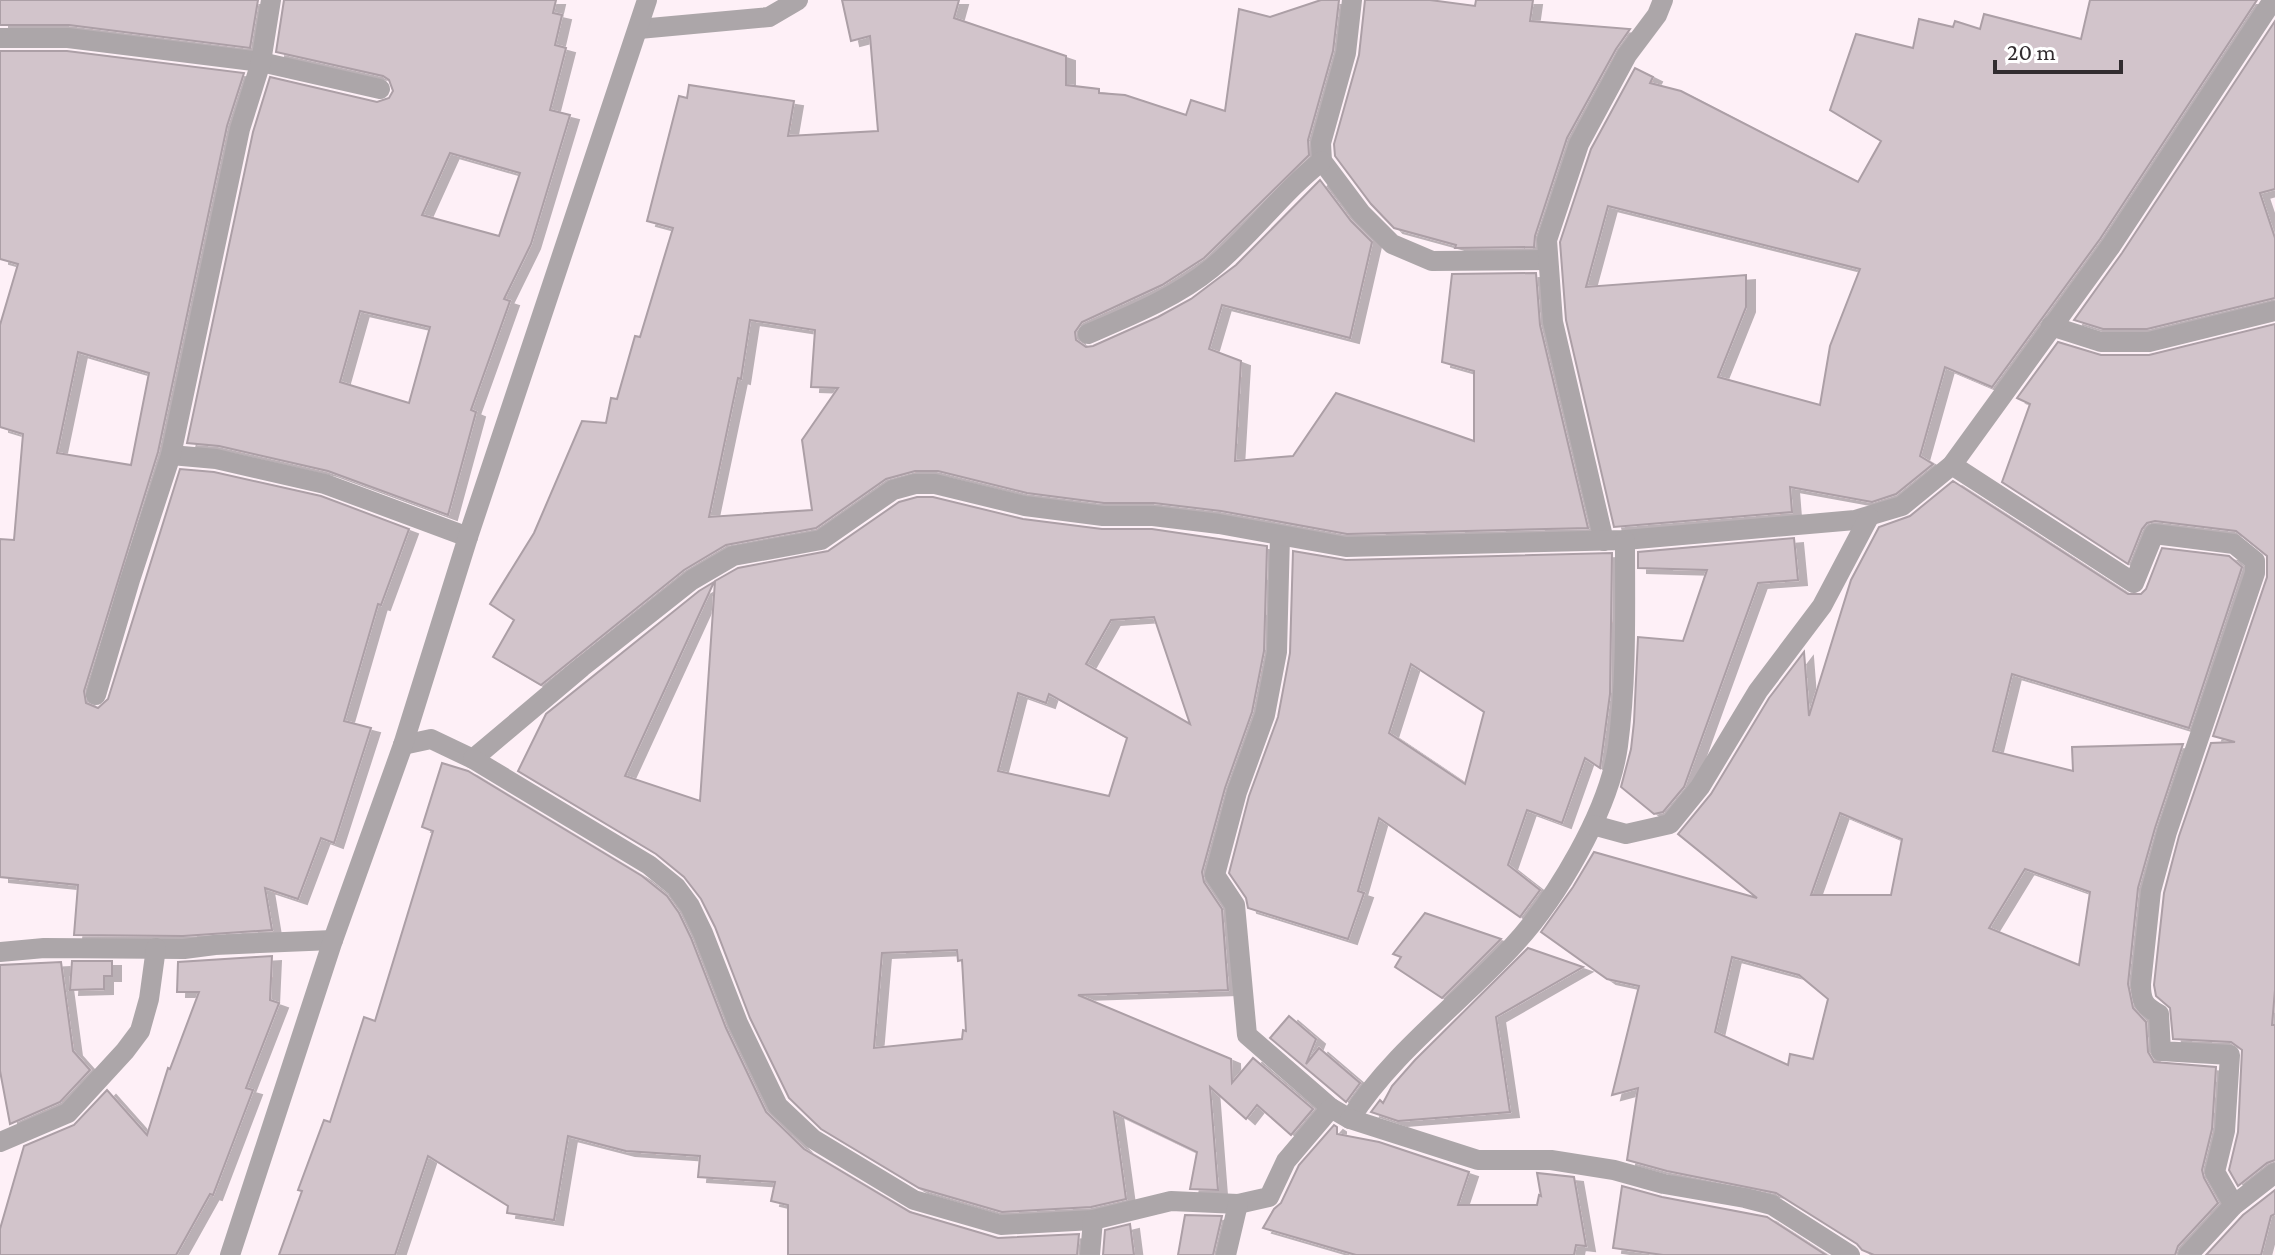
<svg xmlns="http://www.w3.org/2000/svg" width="2275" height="1255" font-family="'Crimson Pro',serif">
  <defs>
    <filter id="shadow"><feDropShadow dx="9" dy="5" stdDeviation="0" flood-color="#0004"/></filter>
  </defs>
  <rect width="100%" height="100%" fill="#fef0f7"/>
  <g fill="#d2c4cb" stroke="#ac9fa6" stroke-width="2" fill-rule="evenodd" filter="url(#shadow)">
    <polygon points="0,0 258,0 250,48 69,25 0,25"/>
    <path d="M284,0H556L553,13L562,15L555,45L566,48L550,110L570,115L531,244L504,299L510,301L471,410L476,412L448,515L328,471L219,446L187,443L253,132L270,77L377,102L389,98L393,91L389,80L383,76L276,52ZM450,153L520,173L499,236L422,215ZM360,311L430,327L409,403L340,382Z"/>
    <path d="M842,0H959L954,18L1066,56V85L1099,89V93L1125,95L1186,115L1191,100L1225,111L1239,9L1270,17L1321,0H1339L1333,51L1308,140L1309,155L1204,258L1162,285L1082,322L1075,332L1076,340L1086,347L1093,346L1158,317L1191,299L1236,265L1320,180L1351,221L1372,242L1350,338L1222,305L1209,349L1241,361L1235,461L1293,456L1336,393L1474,441V371L1442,362L1452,274L1536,273L1540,325L1588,528L1347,534L1221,511L1154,503H1104L1027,493L938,471H915L886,479L816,528L726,545L684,570L541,685L493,657L514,620L490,604L534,533L582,421L606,423L611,398L617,399L635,336L640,337L673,228L647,221L679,96L687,98L689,85L794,101L788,136L878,131L870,36L851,41ZM750,320L815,330L811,387L838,388L802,440L812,510L709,517L738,378L741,379Z"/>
    <polygon points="1365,0 1430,0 1475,6 1476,0 1533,0 1530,21 1630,29 1616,49 1567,138 1535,236 1534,247 1455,248 1456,245 1394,228 1371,204 1335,156 1334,144 1359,55"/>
    <path d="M2090,0H2257L2100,239L1992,387L1945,367L1920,456L1933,464L1896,494L1872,502L1790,487L1792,512L1614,527L1566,320L1560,242L1591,149L1635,68L1653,77L1650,83L1681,91L1858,182L1881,141L1830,110L1856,34L1913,48L1919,19L1953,27L1955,21L1980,29L1984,14L2081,39ZM1608,206L1860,269L1830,346L1820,405L1718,377L1746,307V275L1586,287Z"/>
    <polygon points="2275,21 2275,189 2260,193 2275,238 2275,298 2147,329 2103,329 2074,320 2122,253"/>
    <path d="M0,51H67L244,73L227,126L158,452L84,691L86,703L98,708L108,699L180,469L214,472L321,496L409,529L381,605L378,604L344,721L371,728L334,843L321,838L298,899L265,888L272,930L183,936L74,935L78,885L0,877V539L14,540L23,434L0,427V325L18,264L0,259ZM78,352L149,373L131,465L57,453Z"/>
    <polygon points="2275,324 2275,990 2272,1025 2275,1025 2275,1160 2267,1163 2238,1186 2229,1170 2238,1132 2242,1050 2231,1042 2173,1039 2170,1008 2156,996 2154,985 2164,893 2179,836 2211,743 2235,742 2213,736 2267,577 2267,556 2236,531 2155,521 2147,523 2142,529 2128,564 2002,482 2030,404 2017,398 2058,342 2101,355 2149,355"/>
    <path d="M1953,481L2128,594H2141L2146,589L2162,548L2229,556L2242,567L2189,728L2012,674L1993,751L2073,771L2072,747L2183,744L2155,828L2138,888L2128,984L2133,1008L2146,1022L2148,1052L2154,1062L2216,1067L2212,1129L2202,1170L2204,1178L2218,1203L2178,1246L2175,1255H1874L1862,1250L1857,1244L1776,1193L1667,1171L1627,1160L1638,1088L1612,1095L1639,986L1607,979L1541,932L1573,887L1594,852L1757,898L1678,834L1711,794L1769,698L1804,652L1809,716L1851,580L1879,527L1910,516ZM1840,813L1902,839L1891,895H1811ZM2025,869L2090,892L2079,965L1989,928ZM1732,957L1799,975L1828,999L1813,1059L1790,1054L1788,1065L1715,1032Z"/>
    <path d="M917,497H933L1023,519L1102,529H1152L1267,546L1264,651L1252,712L1225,788L1202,872L1204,882L1222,909L1228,990L1078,995L1231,1059L1232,1083L1253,1058L1313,1109L1291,1135L1257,1105L1246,1119L1210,1087L1218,1190L1190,1189L1197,1152L1114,1112L1126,1199L1091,1207L1002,1212L919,1188L821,1129L789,1098L750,1018L715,927L701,899L684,877L656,854L518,771L546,714L699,591L714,582L625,776L700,801L715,581L738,568L828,551L899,502ZM1154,617L1190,724L1086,664L1111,620ZM1018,693L1046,703L1049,694L1127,738L1109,796L998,771ZM957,950L958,961L962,960L966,1031L963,1030L962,1039L874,1048L882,953Z"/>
    <polygon points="1794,538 1798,580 1758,583 1684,787 1663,812 1654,814 1621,787 1631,749 1634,722 1638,637 1683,641 1707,570 1638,568 1638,552"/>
    <path d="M1293,551L1346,560L1612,553L1610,694L1600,768L1585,758L1562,823L1527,810L1508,865L1540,890L1520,917L1379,818L1358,891L1364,893L1348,939L1248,908L1246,898L1229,873L1249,796L1278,717L1290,653ZM1411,664L1484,712L1465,784L1389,733Z"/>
    <polygon points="442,763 468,771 642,876 667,896 679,913 691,938 726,1028 766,1112 804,1149 910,1212 998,1238 1079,1234 1077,1255 788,1255 788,1205 771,1201 775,1182 698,1177 700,1156 626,1151 568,1136 554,1220 507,1213 508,1206 428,1156 395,1255 279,1255 302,1191 298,1190 324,1120 330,1122 364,1017 375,1021 433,831 422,827"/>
    <polygon points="1425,913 1501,939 1442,998 1395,967 1401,957 1393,954"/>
    <polygon points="1528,948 1583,967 1496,1017 1510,1112 1398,1121 1371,1112 1380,1100 1383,1103 1392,1086 1415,1060"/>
    <polygon points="272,956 270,1000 279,1003 246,1088 253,1090 213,1195 210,1194 176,1255 0,1255 0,1229 24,1146 74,1125 107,1090 147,1135 168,1068 170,1069 199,992 177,992 178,962"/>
    <polygon points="72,961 112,961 112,976 104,976 104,989 70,990"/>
    <polygon points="61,962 73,1051 90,1070 60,1102 10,1124 0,1071 0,965"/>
    <polygon points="1289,1016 1316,1039 1306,1064 1319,1048 1360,1083 1346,1102 1270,1038"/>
    <polygon points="1334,1125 1337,1127 1337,1134 1379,1142 1469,1172 1458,1205 1537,1205 1539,1195 1541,1196 1537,1173 1574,1177 1586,1246 1576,1245 1574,1255 1356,1255 1263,1228 1274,1209 1281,1203 1299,1165"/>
    <polygon points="1622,1186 1662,1197 1767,1217 1826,1255 1663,1255 1613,1248"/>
    <polygon points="2275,1190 2275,1214 2271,1216 2261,1255 2206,1255 2243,1215"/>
    <polygon points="1185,1215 1222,1216 1213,1255 1178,1255"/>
    <polygon points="1130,1224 1134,1255 1103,1255 1105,1230"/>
  </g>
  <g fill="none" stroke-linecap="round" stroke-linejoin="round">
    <g stroke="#aca6a9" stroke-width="20">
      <polyline points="1352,0 1346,53 1321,143 1322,161 1361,213 1392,244 1432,261 1548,260"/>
      <polyline points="639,29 769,17 798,0"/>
      <polyline points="0,38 68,38 261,62 380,89"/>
      <polyline points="2051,326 2101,342 2149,342 2275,311"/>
      <path d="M1088,334C1130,316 1177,297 1212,268C1252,235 1281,193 1322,161"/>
      <polyline points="171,455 216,459 325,484 468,537"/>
      <path d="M1952,465L2134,583L2154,534L2234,544L2255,561V573L2167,832L2151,891L2141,984C2141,1001 2144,1006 2159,1014L2161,1051L2230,1055L2225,1131L2215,1172L2234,1205"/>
      <polyline points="1280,536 1277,652 1265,715 1237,792 1215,875 1235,905 1247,1035 1331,1108"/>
      <polyline points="1604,541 1553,322 1547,240 1579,144 1627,55 1657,15 1663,0"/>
      <polyline points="96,695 130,580 171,455 240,129 261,62 271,0"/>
      <polyline points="403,745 431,739 473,759 582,667 692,580 733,556 821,540 893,490 915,484 935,484 1025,506 1103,516 1153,516 1219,524 1346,547 1625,540 1855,520 1902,506 1952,465 2111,246 2273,0"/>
      <path d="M473,759L649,865L676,887L690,906L703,933L738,1023L778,1106L813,1139L914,1200L1001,1225L1093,1220L1171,1201L1238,1204L1269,1197L1286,1161L1331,1108L1350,1119C1392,1053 1458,1005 1511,948C1556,900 1609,811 1618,746C1627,678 1625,608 1625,540"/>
      <polyline points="1593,825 1626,834 1670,824 1700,787 1758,691 1822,606 1869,517"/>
      <polyline points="0,952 44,948 184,949 215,945 333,940"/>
      <polyline points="1350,1119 1478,1160 1551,1160 1614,1170 1664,1184 1745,1198 1772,1205 1850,1255"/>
      <polyline points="0,1142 68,1113 125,1051 140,1031 149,999 156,948"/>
      <polyline points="1090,1255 1093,1220"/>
      <polyline points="1226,1255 1238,1204"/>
      <polyline points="2188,1255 2234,1205 2275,1173"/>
    </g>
    <polyline stroke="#aca6a9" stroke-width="20" points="230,1255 333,940 403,745 468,537 647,0"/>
  </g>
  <path d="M1995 60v12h126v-12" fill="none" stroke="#322d30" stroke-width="4"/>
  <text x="2007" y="60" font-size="24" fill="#322d30" stroke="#ffffff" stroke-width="6" paint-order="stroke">20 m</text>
</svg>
